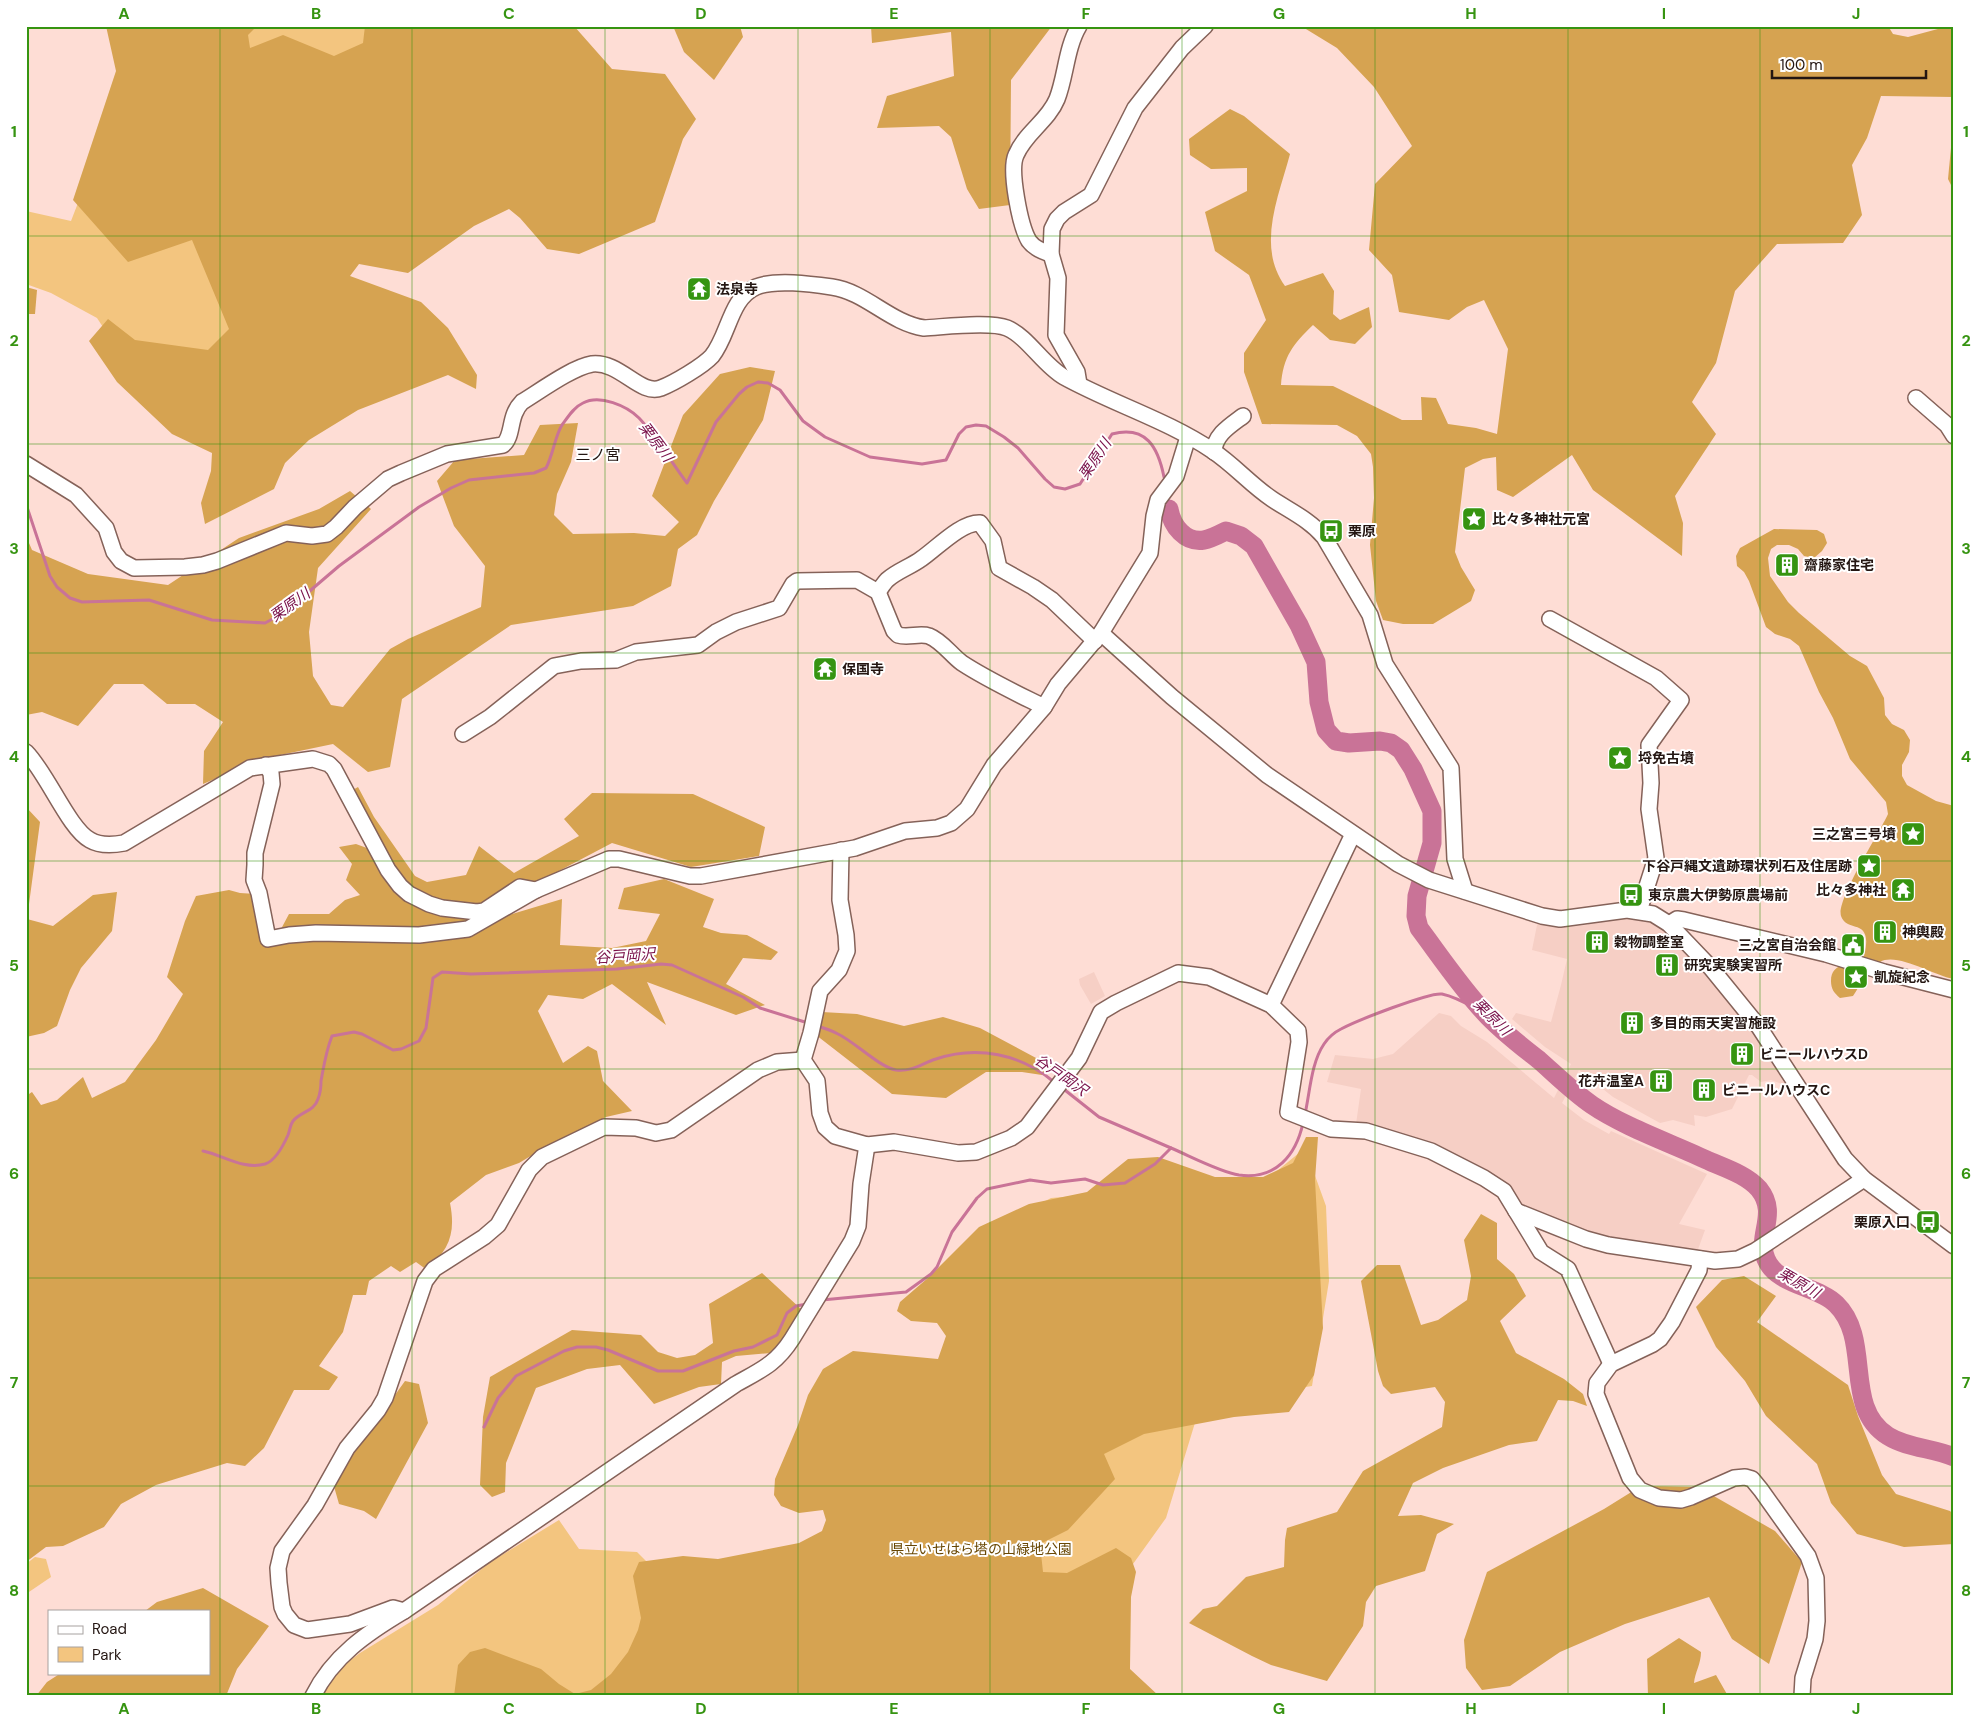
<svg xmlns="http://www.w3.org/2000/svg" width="1980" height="1722" font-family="'DM Sans','Noto Sans JP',sans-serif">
  <rect width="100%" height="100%" fill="#feddd5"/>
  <g fill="#f6cfc5">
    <polygon points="1640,916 1663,927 1742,1011 1793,1088 1771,1080 1761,1082 1752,1075 1749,1075 1732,1109 1706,1117 1694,1115 1695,1126 1673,1120 1660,1123 1613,1097 1579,1070 1562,1103 1584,1120 1609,1134 1611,1131 1707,1174 1679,1224 1705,1230 1696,1255 1606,1240 1525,1211 1508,1189 1356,1124 1361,1089 1327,1082 1335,1055 1373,1059 1393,1054 1439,1013 1451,1016 1461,1026 1487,1042 1554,1098 1571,1064 1545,1047 1512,1019 1516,1013 1551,1022 1561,985 1567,959 1532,950 1538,920 1547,926 1567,927 1588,925 1590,920"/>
    <polygon points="1094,972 1105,996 1091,1004 1080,985 1079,979"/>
  </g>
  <g fill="#f3c57f">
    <polygon points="115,26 395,26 257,356 118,350 97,318 51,293 26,284 26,211 71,221 127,76"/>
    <polygon points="1305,1148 1326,1206 1329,1281 1312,1386 1201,1403 1166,1518 1095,1617 1006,1696 323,1696 336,1671 360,1653 438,1605 489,1563 559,1520 579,1549 637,1552 681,1596 819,1587 976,1416 984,1233 1051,1198 1266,1180"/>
    <polygon points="35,1557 46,1559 51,1577 26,1594 26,1564"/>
  </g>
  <g fill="#d6a351">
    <polygon points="106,26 257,26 248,35 250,48 283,35 334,56 363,43 365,26 574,26 612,69 665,74 696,119 683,139 655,222 579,254 547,249 520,218 509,209 474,226 408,273 359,264 350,276 421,302 448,328 477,375 476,389 448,375 358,410 309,440 285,463 274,489 205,524 201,503 211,471 212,453 172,434 117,382 89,341 108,319 135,340 208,350 229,329 192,240 128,262 73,200 116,71"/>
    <polygon points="673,26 740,26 743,37 714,80 684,52"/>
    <polygon points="871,26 1052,26 1011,80 1010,205 979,209 967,189 951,137 939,126 877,128 887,96 954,76 951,32 872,43"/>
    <path d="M1301,26H1888L1893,34L1908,37L1949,26L1954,29V97L1881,96L1867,138L1852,165L1862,215L1843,243L1777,244L1735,291L1716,363L1692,402L1716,434L1675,496L1683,523L1682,556L1593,490L1572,455L1513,497L1497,490L1496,457L1483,459L1465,468L1455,552L1461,567L1475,590L1471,601L1433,624H1403L1383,620L1376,601L1370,545L1374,498L1373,467L1371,454L1357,436L1337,425L1262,424L1244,372V353L1266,320L1249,275L1215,251L1205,212L1247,191V168L1211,169L1190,155L1189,139L1230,109L1244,116L1290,154C1279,196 1256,246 1285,286L1323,273L1334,291L1333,314L1340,320L1369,307L1372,327L1355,344L1330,340L1313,325C1293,344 1283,357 1281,385L1333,386L1402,420H1422L1421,397L1436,398L1448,424L1476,428L1497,434L1508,349L1484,300L1467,307L1449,320L1399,312L1392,275L1369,250L1375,184L1412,146L1374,87L1337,48Z"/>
    <polygon points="1953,127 1954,127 1954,191 1948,179"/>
    <polygon points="26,287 37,290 35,314 26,314"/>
    <polygon points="750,367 775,371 763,420 714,501 697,535 678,549 671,586 633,606 511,625 402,699 390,767 368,772 333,744 261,759 203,784 204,751 223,722 195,704 167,704 143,684 114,684 78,726 42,712 26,715 26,536 32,550 88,574 168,585 239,538 319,509 350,491 371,509 318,568 309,632 313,676 331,705 343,707 390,649 408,639 481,607 485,566 454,526 437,481 455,460 524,455 540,425 578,423 571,462 557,494 554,515 573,534 634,533 665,536 679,522 652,496 683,415 720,374"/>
    <path d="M1774,529L1817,530L1824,534L1827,543L1822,551L1814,558L1804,556L1798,549L1789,545H1777L1771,549L1768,558L1770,576L1788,602L1799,613L1850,656L1867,666L1884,698L1885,715L1892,724L1904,730L1910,740L1909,752L1902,765V776L1907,785L1936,801L1954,806V979C1934,976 1897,952 1880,962C1868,969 1861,984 1853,996L1840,998C1834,993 1831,989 1831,981C1831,961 1853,965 1864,956C1874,916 1847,934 1841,916C1836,900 1880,832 1888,814L1886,802L1850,759L1833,718L1819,692L1799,646L1790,639L1775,634L1766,627L1749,581L1744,572L1737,566L1736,556L1740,548Z"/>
    <path d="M358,787L374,817L415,876L427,882L466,875L479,846L514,873L579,836L564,819L592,793L693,794L765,827L759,856L691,867L612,843L466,920L479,924L562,899L560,945L612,948L646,941L660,914L618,909L624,888L664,879L714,899L703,927L721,933L747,935L778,952L771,960L743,958L726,984L765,1005L736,1015L647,982L666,1025L612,984L583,999L548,995L538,1011L563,1063L588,1046L597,1051L603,1081L632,1111L606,1117L549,1145L519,1163L486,1175L450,1203C456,1234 449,1249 427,1270L416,1262L400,1272L391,1266L369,1281L366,1295H353L343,1332L319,1366L338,1377L329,1390H294L264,1448L245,1466L227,1463L156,1485L121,1504L104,1527L63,1546L46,1547L26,1562V1096L32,1092L41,1105L57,1100L83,1077L92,1098L125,1082L156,1040L183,994L167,977L185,921L196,896L229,890L240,893L256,894L266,929H281L289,914H329L345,900L360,895L346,880L352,864L339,847L356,844L383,854L351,791Z"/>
    <polygon points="26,807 40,822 27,919 53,926 93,895 117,892 112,931 81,968 70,990 57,1026 44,1033 26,1037"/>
    <polygon points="822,1012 857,1014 904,1026 943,1017 980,1028 1051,1066 1042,1075 1022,1072 986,1072 946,1098 892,1094 816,1035"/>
    <polygon points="1306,1137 1318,1137 1315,1180 1323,1328 1314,1375 1289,1412 1234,1417 1144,1434 1104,1454 1115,1479 1068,1530 1040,1544 1043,1572 1067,1573 1116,1548 1131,1558 1136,1572 1131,1597 1130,1669 1159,1696 454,1696 458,1665 470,1652 485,1648 541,1669 559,1684 575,1694 591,1690 611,1674 628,1652 638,1630 641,1618 633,1576 639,1562 683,1556 718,1559 799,1543 822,1531 826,1520 823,1510 799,1513 781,1506 774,1495 775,1479 798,1425 808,1395 823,1369 853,1351 938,1359 946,1336 937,1323 911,1321 897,1311 900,1302 929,1277 979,1227 1029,1204 1087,1192 1128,1159 1158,1157 1215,1177 1263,1177 1293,1163"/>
    <polygon points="1481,1214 1497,1223 1497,1259 1514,1274 1526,1296 1500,1321 1516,1353 1564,1379 1583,1394 1587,1406 1573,1401 1558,1400 1537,1441 1509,1445 1443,1468 1413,1483 1398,1516 1421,1515 1454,1524 1437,1534 1425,1571 1376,1586 1366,1602 1363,1626 1327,1681 1271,1665 1252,1656 1189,1623 1203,1609 1217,1606 1246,1577 1284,1567 1285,1540 1287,1528 1337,1512 1363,1471 1442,1427 1445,1402 1435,1387 1391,1394 1383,1386 1378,1371 1361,1281 1377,1265 1400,1265 1421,1325 1438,1320 1467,1300 1471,1276 1464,1240"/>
    <polygon points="762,1273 801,1309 785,1338 771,1353 736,1356 722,1362 721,1384 699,1387 654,1404 620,1365 587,1369 536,1388 506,1463 505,1492 492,1497 480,1485 483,1417 490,1377 572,1330 641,1335 658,1352 677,1358 695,1355 713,1343 709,1304"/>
    <polygon points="1744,1276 1776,1296 1757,1322 1848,1385 1858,1416 1882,1475 1896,1494 1950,1511 1954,1515 1954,1544 1904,1547 1857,1534 1831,1503 1817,1464 1766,1416 1745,1381 1716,1347 1696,1307 1722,1280"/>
    <polygon points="405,1381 419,1384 428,1423 376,1519 364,1511 339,1504 333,1483 347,1456 377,1420"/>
    <polygon points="1641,1486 1698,1487 1775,1531 1802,1562 1769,1664 1732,1639 1709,1597 1625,1624 1560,1652 1510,1686 1482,1690 1466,1668 1464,1640 1487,1572 1604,1509"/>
    <polygon points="203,1588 269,1626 237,1669 226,1696 36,1696 47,1682 61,1673 209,1673 209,1611 145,1611 157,1602"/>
    <path d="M1679,1638L1701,1652C1701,1664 1695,1672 1694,1683L1716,1675L1728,1696H1648L1647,1659Z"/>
  </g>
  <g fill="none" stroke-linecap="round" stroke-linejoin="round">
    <g stroke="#c97397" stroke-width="3">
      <path d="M26,504L50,576L57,587L70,598L82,602L149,600L212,620L265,623L284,613L339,566L419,507L451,488L469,480L534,473L546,468C553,455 555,436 562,425C568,417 574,407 583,403C600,394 627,406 639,418C657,437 671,462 687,483L716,422L739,394L747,387L758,382L768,383L780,390L803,421L825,437L870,457L922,464L946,460L959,434L966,427L976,425L986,426L1004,437L1018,448L1045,479L1054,487L1065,489L1080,484L1112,434C1146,425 1158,447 1164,477"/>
      <path d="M816,1026C824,1028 831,1030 838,1034C855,1042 879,1067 896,1070C913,1072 922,1063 936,1059C977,1045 1021,1054 1054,1082"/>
      <polyline points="1061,1087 1099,1117 1171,1148"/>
      <path d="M1305,1114C1310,1092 1311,1063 1324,1044C1328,1038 1335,1032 1341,1029C1356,1021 1429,992 1442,994C1457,997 1471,1006 1484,1013"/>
      <path d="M203,1151C223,1155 243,1170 265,1164C275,1161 284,1144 288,1135C290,1130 290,1125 293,1121C301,1111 314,1112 318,1099C320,1094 321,1086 321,1081C324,1065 326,1051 332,1036L354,1032L362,1034L393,1050L401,1049L419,1041L426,1028L433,978L442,972L471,974L617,969L661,964L672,965L743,997L760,1008L808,1023"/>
      <path d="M822,1300L906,1292L931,1274L937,1267L952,1232L977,1198L987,1189L1030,1180L1051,1183L1085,1179L1103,1185L1125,1183L1155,1164L1171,1148C1190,1156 1220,1172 1239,1175C1276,1180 1296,1155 1303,1123"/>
      <polyline points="484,1427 498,1398 516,1376 564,1351 577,1347 596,1347 608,1350 658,1371 683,1371 734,1351 753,1347 777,1335 787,1313 796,1306 807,1304"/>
    </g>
    <path stroke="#c97397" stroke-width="19" d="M1169,509C1172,526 1185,543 1204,540C1211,539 1220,534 1226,531L1241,536L1254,546L1299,625L1316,662L1319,702L1326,730L1336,741L1349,743L1380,741L1391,743L1401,750L1413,769L1432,811V843L1417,896L1416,916L1419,928C1440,956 1460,986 1484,1012C1500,1030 1520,1045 1539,1060C1556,1075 1573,1092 1592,1105C1624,1127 1673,1144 1709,1161C1725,1168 1747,1175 1759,1189C1779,1214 1756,1235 1766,1259C1776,1285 1818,1286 1836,1304C1873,1340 1842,1407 1888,1436C1907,1448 1933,1448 1954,1457"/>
    <defs>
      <g id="minor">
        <path d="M1051,254C1044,252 1034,248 1029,241C1020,226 1009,170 1016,155C1025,133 1048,121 1057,99C1066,76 1066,48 1079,26"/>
        <polyline points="1079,384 1077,372 1056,335 1058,278 1051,254 1052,229 1057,219 1064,212 1091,195 1135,108 1182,48 1205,26"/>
        <polyline points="1916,398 1947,425 1954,436"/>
        <path d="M1214,452C1214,435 1231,425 1243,416"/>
        <path d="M26,464L76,495L106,528L114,552L121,561L134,568L185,567L203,565L217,561L286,533L312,536L327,534L336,527L355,507L388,479L401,473L447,454L503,445C514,436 508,416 522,402C540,391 573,367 592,364C620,361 640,396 661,388C674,383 703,366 712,356C729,335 730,298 756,287C775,279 811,284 832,287C866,292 890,323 924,328C944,327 990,321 1007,328C1028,337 1043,365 1064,377C1113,404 1167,420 1213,451C1234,465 1251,485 1272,499C1290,511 1310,520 1324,537L1370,615L1385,664L1451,768L1455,859L1465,891"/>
        <path d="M878,592C881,588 884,583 887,580C897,571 910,567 921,559C936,549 961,522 980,523L993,541L999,568L1033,587L1052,600L1095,641"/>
        <polyline points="1550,619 1656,678 1681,700 1649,745 1651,783 1649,809 1656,858 1639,911"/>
        <polyline points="1101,633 1172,697 1267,775 1398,864 1429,880 1542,916 1560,919 1627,910 1653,914 1669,924 1711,968 1759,1027 1845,1159 1864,1179 1954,1246"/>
        <path d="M463,734L490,717L554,666L581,661L616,660L636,652L698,645L716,632L736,622L779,608L793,584L797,581L857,580L878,592L894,631L898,635C908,638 920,633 929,636C942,641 951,655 962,663C988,680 1016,693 1044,707"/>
        <path d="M26,752C47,773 69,829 90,840C100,846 113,845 124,843L250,768L313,759L329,764L334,769L388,870L400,886L409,894L429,904L442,908L477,912L484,911L520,887L536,890"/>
        <polyline points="266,765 271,773 272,784 255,853 255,865 254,880 259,893 268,939 289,935 316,933 419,935 468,929 536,890 609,859 619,859 690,876 701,876 855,848 905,831 937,828 951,823 967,809 994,765 1044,707 1058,684 1101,633 1150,553 1154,516 1158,500 1176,476 1188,437"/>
        <polyline points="841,850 840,900 846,935 847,951 839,970 820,991 811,1033 803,1060 817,1081 820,1113 825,1127 835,1136 867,1145 894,1142 958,1153 976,1152 1011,1138 1027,1127 1079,1058 1101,1012 1116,1003 1178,973 1209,977 1271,1005 1298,1031 1299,1042 1288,1112 1331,1129 1366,1131 1431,1151 1484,1178 1504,1191 1541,1252 1568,1269 1611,1364"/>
        <polyline points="1669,924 1677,919 1684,920 1826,954 1884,972 1954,990"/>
        <polyline points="1271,1005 1353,834"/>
        <polyline points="1516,1211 1586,1239 1608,1245 1715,1261 1738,1259 1755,1251 1864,1179"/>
        <polyline points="1700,1259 1699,1270 1672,1322 1660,1339 1653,1344 1611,1364 1597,1383 1596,1394 1630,1478 1640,1490 1659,1498 1681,1500 1691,1497 1734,1478 1745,1477 1752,1479 1761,1490 1808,1556 1816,1578 1817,1621 1815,1639 1803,1678 1802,1696"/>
        <polyline points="404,1611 393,1608 350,1624 307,1630 294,1625 285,1614 282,1607 279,1583 278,1568 282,1551 315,1505 347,1448 378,1410 385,1398 425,1281 434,1269 484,1237 498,1225 529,1170 542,1157 604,1127 636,1128 656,1133 671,1130 758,1070 777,1062 803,1060"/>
        <path d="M313,1696C333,1656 367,1633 404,1611L736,1384C761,1370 776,1364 792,1339L852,1241L858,1226L861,1184L867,1145"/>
      </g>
    </defs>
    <use href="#minor" stroke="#856259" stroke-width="18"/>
    <use href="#minor" stroke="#fff" stroke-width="15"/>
  </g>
  <path fill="none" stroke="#369411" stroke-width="1" stroke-opacity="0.55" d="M220,26V1696M412,26V1696M605,26V1696M798,26V1696M990,26V1696M1182,26V1696M1375,26V1696M1568,26V1696M1760,26V1696M26,236H1954M26,444H1954M26,653H1954M26,861H1954M26,1069H1954M26,1278H1954M26,1486H1954"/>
  <defs>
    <symbol id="temple-square" viewBox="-11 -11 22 22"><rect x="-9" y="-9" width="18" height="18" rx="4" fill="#369411" stroke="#fff"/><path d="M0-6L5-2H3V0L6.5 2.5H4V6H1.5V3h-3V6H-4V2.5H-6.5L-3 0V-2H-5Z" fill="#fff"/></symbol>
    <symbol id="sight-square" viewBox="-11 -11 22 22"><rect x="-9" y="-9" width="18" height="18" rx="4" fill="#369411" stroke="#fff"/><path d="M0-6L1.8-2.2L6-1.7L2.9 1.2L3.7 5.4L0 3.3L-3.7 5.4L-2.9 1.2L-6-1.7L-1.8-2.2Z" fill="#fff"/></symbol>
    <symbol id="bus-square" viewBox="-11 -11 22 22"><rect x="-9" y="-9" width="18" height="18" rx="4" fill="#369411" stroke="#fff"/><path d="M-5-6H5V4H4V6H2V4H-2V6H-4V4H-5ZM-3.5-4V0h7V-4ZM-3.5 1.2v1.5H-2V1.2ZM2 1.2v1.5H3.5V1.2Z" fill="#fff"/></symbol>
    <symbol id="building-square" viewBox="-11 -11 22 22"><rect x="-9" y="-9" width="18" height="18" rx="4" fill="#369411" stroke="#fff"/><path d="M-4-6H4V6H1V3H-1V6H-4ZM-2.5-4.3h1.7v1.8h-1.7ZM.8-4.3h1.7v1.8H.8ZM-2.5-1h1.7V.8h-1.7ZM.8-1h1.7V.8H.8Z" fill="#fff"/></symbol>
    <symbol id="civic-square" viewBox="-11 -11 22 22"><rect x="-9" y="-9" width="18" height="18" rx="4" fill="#369411" stroke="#fff"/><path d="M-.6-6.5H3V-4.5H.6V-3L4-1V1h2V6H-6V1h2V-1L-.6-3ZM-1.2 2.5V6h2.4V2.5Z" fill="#fff"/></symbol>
  </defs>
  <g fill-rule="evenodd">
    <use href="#temple-square" x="685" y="275" width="28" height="28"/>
    <use href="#sight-square" x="1460" y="505" width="28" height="28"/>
    <use href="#bus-square" x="1317" y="517" width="28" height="28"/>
    <use href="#building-square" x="1773" y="551" width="28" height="28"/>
    <use href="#temple-square" x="811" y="655" width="28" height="28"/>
    <use href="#sight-square" x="1606" y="744" width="28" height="28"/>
    <use href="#sight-square" x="1899" y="820" width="28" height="28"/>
    <use href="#sight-square" x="1855" y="852" width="28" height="28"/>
    <use href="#temple-square" x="1889" y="876" width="28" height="28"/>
    <use href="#bus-square" x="1617" y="881" width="28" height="28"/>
    <use href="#building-square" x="1871" y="918" width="28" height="28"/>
    <use href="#building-square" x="1583" y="928" width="28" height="28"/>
    <use href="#civic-square" x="1839" y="931" width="28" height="28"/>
    <use href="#building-square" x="1653" y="951" width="28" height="28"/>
    <use href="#sight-square" x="1842" y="963" width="28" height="28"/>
    <use href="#building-square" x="1618" y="1009" width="28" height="28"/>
    <use href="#building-square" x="1728" y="1040" width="28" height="28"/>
    <use href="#building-square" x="1647" y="1067" width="28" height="28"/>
    <use href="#building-square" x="1690" y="1076" width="28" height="28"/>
    <use href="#bus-square" x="1914" y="1208" width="28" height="28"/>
  </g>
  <g text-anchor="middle" stroke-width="4" stroke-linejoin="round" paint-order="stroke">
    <g font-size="14" font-weight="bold" fill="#241612" stroke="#fff" text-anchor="start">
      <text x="716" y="294">法泉寺</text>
      <text x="1492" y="524">比々多神社元宮</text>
      <text x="1348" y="536">栗原</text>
      <text x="1804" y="570">齋藤家住宅</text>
      <text x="842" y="674">保国寺</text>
      <text x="1638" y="763">埒免古墳</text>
      <text x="1896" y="839" text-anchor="end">三之宮三号墳</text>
      <text x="1852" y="871" text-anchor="end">下谷戸縄文遺跡環状列石及住居跡</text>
      <text x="1886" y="895" text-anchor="end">比々多神社</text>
      <text x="1648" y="900">東京農大伊勢原農場前</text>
      <text x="1902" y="937">神輿殿</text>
      <text x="1614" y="947">穀物調整室</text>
      <text x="1836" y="950" text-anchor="end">三之宮自治会館</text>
      <text x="1684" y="970">研究実験実習所</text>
      <text x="1874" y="982">凱旋紀念</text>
      <text x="1650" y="1028">多目的雨天実習施設</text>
      <text x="1760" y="1059">ビニールハウスD</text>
      <text x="1644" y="1086" text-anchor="end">花卉温室A</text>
      <text x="1722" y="1095">ビニールハウスC</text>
      <text x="1910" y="1227" text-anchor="end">栗原入口</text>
    </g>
    <g font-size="14" fill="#694703" stroke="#fff">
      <text x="981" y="1554">県立いせはら塔の山緑地公園</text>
    </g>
    <g font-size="15" font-style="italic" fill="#791049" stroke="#fff">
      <text transform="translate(656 442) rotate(53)" y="5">栗原川</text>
      <text transform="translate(1095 459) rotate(-56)" y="5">栗原川</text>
      <text transform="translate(290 605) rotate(-36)" y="5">栗原川</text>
      <text transform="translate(625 956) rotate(-4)" y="5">谷戸岡沢</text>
      <text transform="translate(1492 1017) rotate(45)" y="5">栗原川</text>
      <text transform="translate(1061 1075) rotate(35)" y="5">谷戸岡沢</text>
      <text transform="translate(1799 1283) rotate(30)" y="5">栗原川</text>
    </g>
    <g font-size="15" fill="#241612" stroke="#fff">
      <text x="598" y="460">三ノ宮</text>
    </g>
  </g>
  <rect width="1980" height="1722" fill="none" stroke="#ffffff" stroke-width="55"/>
  <rect x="48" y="1610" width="162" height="65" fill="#ffffff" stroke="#a7a2a0"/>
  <rect x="58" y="1626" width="25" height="8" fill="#ffffff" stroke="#a7a2a0"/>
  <text x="92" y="1634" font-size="15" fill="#241612">Road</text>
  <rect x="58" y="1647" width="25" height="15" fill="#f3c57f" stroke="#a7a2a0"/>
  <text x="92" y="1660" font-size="15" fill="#241612">Park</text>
  <path d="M1772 70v8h154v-8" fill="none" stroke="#241612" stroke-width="2.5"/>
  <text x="1780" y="70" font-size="15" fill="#241612" stroke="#ffffff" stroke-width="4" paint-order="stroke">100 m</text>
  <rect x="28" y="28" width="1924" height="1666" fill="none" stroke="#369411" stroke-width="2"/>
  <g font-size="16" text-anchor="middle" font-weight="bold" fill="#369411">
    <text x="124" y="19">A</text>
    <text x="316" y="19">B</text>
    <text x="509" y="19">C</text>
    <text x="701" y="19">D</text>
    <text x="894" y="19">E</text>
    <text x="1086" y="19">F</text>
    <text x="1279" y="19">G</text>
    <text x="1471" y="19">H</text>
    <text x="1664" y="19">I</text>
    <text x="1856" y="19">J</text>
    <text x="14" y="137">1</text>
    <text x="1966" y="137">1</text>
    <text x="14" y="346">2</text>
    <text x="1966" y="346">2</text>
    <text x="14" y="554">3</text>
    <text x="1966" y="554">3</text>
    <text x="14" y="762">4</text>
    <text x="1966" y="762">4</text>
    <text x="14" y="971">5</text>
    <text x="1966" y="971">5</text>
    <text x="14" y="1179">6</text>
    <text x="1966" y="1179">6</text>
    <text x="14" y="1388">7</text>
    <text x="1966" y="1388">7</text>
    <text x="14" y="1596">8</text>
    <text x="1966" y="1596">8</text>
    <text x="124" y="1714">A</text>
    <text x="316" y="1714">B</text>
    <text x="509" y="1714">C</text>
    <text x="701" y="1714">D</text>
    <text x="894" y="1714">E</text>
    <text x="1086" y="1714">F</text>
    <text x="1279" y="1714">G</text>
    <text x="1471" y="1714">H</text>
    <text x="1664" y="1714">I</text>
    <text x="1856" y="1714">J</text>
  </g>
</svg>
